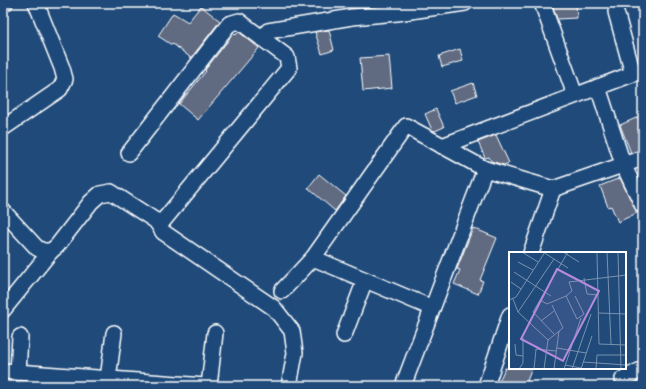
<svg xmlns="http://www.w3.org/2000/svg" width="646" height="389" font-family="'Architects Daughter',sans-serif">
  <rect width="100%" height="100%" fill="#1f4a7a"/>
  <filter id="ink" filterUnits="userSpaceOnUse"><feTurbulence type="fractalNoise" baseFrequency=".025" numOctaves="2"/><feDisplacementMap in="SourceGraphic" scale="8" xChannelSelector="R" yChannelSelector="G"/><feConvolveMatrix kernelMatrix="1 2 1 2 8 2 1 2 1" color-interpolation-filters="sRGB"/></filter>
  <g filter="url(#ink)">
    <g fill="#606a81" stroke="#fff">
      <polygon points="552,3 576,3 577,18 557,19"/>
      <polygon points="201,6 220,21 191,58 173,44 172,45 158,36 173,13 188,22"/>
      <polygon points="329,30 334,50 322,54 315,32"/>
      <polygon points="239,32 259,48 198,120 179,104 206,71 205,70 234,33 236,35"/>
      <polygon points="460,49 463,61 442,67 439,56"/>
      <polygon points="389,56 392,88 363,91 360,58"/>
      <polygon points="473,83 477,95 455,103 450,91"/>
      <polygon points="436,109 444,127 435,131 432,130 425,114"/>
      <polygon points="643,115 643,149 631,153 620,125"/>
      <polygon points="496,135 509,163 504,165 491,161 489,157 485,158 478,142"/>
      <polygon points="319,174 346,196 335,211 308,188"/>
      <polygon points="620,178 637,213 618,222 611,206 608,207 600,186"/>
      <polygon points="473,228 497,238 480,280 483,281 478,294 454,284 460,270 457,269"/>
      <polygon points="505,368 532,368 525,386 497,386"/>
    </g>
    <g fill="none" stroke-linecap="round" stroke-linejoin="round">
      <defs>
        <g id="street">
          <polyline points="542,3 575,95"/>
          <polyline points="3,4 5,3"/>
          <polyline points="616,12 633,74"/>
          <polyline points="268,31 352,17 397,13 465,3"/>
          <polyline points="598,87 623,164 643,206"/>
          <polyline points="3,128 60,89 65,79 62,68 36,3"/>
          <polyline points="442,146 643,70"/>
          <polyline points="3,211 37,248 43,251 51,251 57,246 91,202 100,194 111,192 156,221 163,221 289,68 287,57 239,21 229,24 129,153"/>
          <polyline points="156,221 163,232 274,308 292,331 295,353 289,386"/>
          <polyline points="531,253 553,189"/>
          <polyline points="313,258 432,308"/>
          <polyline points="282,291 313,258 406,126 485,169 553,189 643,158"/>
          <polyline points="3,310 51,251"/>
          <polyline points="344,335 365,280"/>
          <polyline points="3,371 205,386"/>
          <polyline points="18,372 20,337"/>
          <polyline points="108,379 114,333"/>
          <polyline points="623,379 643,369"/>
          <polyline points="209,386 215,333"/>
          <polyline points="403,386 485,169"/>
          <polyline points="486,386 510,315"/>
        </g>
      </defs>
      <use href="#street" stroke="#fff" stroke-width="18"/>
      <use href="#street" stroke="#1f4a7a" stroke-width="15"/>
    </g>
  </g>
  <g transform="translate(509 252)">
    <rect width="117" height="117" fill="#1f4a7a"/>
    <path fill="none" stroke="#7992af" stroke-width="1" d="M13,0L29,10M34,0L59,16M54,0L70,10M88,0L90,92L117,93M98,0L102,92M109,0L112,117M9,10L24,18M5,20L42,44M75,26L78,42L89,43M2,30L12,37M66,44L75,62L68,67L57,44L63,39L60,30L117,23M4,47L9,60M0,48L7,45L36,0M31,48L38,52L57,44M90,61L117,62M32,69L45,59M45,82L24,60L59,0M39,88L9,60L45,7M6,92L7,103L14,104M48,96L77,101M74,110L117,113M56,113L72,116M10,117L14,111V86M25,117L27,97L47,99M35,117L39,88L54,76L43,53M45,117L50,79M55,117L72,66M63,117L82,62M72,117L83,84M87,117L88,103H117"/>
    <path fill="#b68bdc" fill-opacity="0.15" stroke="#b68bdc" stroke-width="2" d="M48,17L90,39L54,109L12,87Z"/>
    <rect width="117" height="117" fill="none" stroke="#fff" stroke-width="2"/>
  </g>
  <rect width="646" height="389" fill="none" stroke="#1f4a7a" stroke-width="16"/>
  <rect x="8" y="8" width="630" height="373" fill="none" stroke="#fff" stroke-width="1.5" filter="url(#ink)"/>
</svg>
